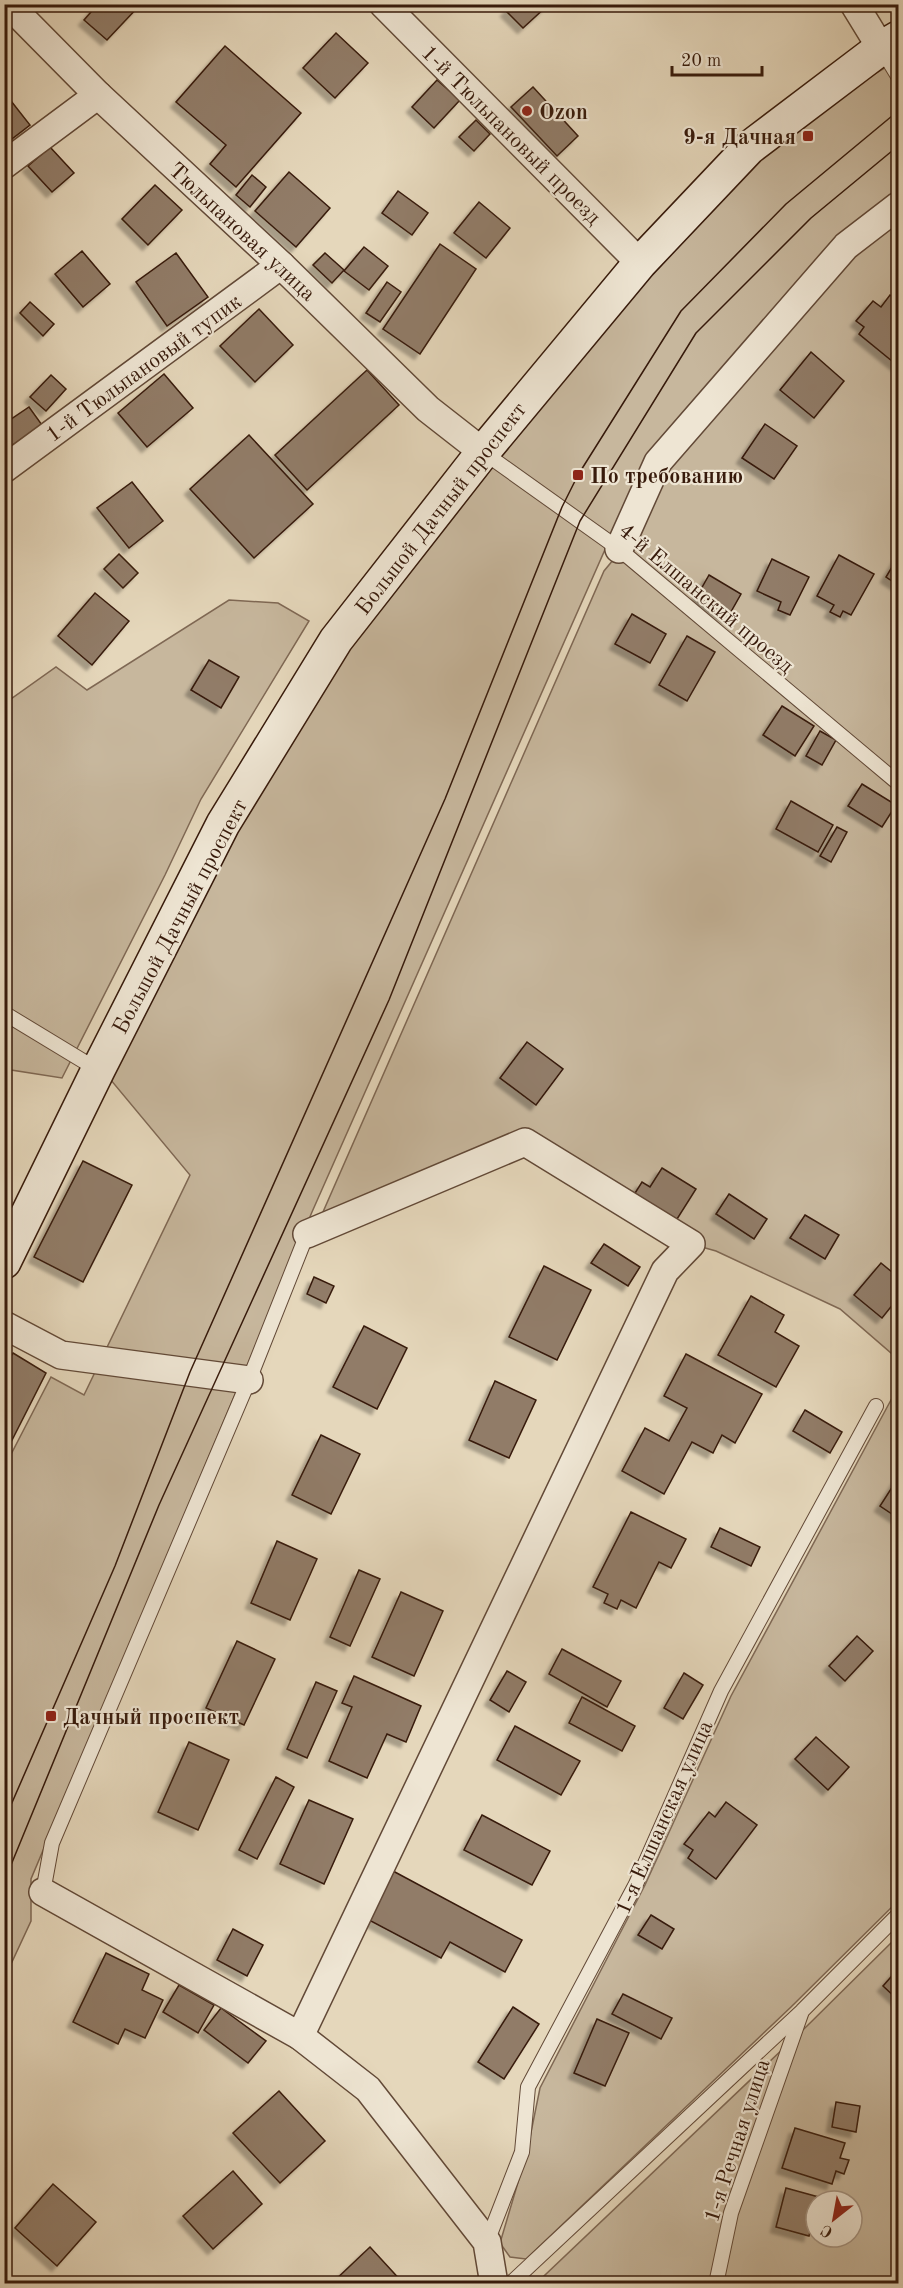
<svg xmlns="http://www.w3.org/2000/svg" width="903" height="2288" font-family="'Old Standard TT',serif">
  <defs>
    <filter id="shadow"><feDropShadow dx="-5.5" dy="5.5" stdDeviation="1.5" flood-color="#0004"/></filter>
  </defs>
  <rect width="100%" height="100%" fill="#e5d7bb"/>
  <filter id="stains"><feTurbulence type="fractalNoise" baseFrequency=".00333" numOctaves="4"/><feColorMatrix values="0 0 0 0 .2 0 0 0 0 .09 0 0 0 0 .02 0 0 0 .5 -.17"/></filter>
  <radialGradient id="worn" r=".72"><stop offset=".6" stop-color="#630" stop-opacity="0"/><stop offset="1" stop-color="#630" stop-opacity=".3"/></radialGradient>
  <g fill="#c7b79d" stroke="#7f6854" stroke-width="1.5" fill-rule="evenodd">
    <polygon points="898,60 898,196 619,518 312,1212 31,1879 31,1921 5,1977 5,1466 51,1377 84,1395 190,1175 110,1079 236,834 347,648 464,494 649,276 753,161 866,79"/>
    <polygon points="898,215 898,1359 840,1309 716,1251 691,1244 525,1142 323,1227 323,1212 604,571 628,542 666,464 851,253"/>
    <polygon points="229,600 278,603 309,621 201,799 165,875 62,1078 5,1069 4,704 56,667 87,690"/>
    <polygon points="898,1387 898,1901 791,2007 526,2259 510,2257 500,2243 527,2152 540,2088 645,1885 731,1696"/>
    <path d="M898,1936V2283L554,2284L544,2276L807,2026ZM816,2201H852V2237H816Z"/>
  </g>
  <g fill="#917c67" stroke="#371a0b" stroke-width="1.5" filter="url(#shadow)">
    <polygon points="98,4 137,4 139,6 107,40 84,20"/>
    <polygon points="513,4 545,4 547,6 523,28 506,11"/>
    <polygon points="336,33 368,63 335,98 303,68"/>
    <polygon points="225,46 301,113 236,187 210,164 226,145 176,102"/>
    <polygon points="437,80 460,100 434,128 412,107"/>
    <polygon points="533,87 578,136 557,156 511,107"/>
    <polygon points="4,92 30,125 4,145"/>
    <polygon points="476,120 490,134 474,151 459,137"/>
    <polygon points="50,147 74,173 52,192 28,166"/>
    <polygon points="289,172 330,208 296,247 255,211"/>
    <polygon points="252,175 266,187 250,207 236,195"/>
    <polygon points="155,185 182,210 148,245 122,219"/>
    <polygon points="398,191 428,213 412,235 382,213"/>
    <polygon points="479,202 510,228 486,258 454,233"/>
    <polygon points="440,244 476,269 420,354 383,329"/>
    <polygon points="364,247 388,266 369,290 344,271"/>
    <polygon points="82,251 110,284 83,307 55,274"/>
    <polygon points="176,253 208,297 167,326 136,282"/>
    <polygon points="325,253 344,270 332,283 313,265"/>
    <polygon points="387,282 401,292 380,322 366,313"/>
    <polygon points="890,295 898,301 898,366 859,334 864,327 856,321 873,301 881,307"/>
    <polygon points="30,302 54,324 43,336 20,313"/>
    <polygon points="259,309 293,345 255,382 220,346"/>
    <polygon points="811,352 844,381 814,418 780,390"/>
    <polygon points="367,370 399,405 307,490 275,455"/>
    <polygon points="164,374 193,408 147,447 118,413"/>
    <polygon points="51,375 66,389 46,411 30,397"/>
    <polygon points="29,407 42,425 4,451 4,424"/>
    <polygon points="765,424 797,446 774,479 742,458"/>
    <polygon points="249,435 313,504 254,558 190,489"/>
    <polygon points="132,482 163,521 129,548 97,508"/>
    <polygon points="119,554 138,573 123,588 104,569"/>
    <polygon points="839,555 874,574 851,615 843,611 840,617 830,612 834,605 817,596"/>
    <polygon points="898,557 898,585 886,577"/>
    <polygon points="772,559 809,577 790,615 778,610 781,602 757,591"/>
    <polygon points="709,575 741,594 728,617 696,598"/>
    <polygon points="95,593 129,621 92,665 58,636"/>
    <polygon points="632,614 666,634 650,663 615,644"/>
    <polygon points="687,636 715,652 687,701 659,685"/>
    <polygon points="209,660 239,677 221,708 191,690"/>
    <polygon points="782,706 814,726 795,756 763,735"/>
    <polygon points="820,731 836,740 822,765 806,756"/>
    <polygon points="862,784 896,805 882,827 848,806"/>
    <polygon points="791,801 833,825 818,852 776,829"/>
    <polygon points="837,827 847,832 831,862 820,856"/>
    <polygon points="527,1042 563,1069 536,1105 500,1078"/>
    <polygon points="83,1161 132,1185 83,1282 34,1257"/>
    <polygon points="662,1168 696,1189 672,1227 630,1201 642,1182 650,1187"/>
    <polygon points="729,1194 767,1219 754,1239 716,1214"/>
    <polygon points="805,1215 839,1235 825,1259 790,1238"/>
    <polygon points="604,1244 640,1267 628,1286 591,1263"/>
    <polygon points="881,1263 898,1277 898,1298 882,1318 854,1295"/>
    <polygon points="544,1266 591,1290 557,1360 509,1337"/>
    <polygon points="314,1277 334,1286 326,1303 307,1294"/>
    <polygon points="751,1296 784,1315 775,1332 799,1346 776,1387 718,1355"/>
    <polygon points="364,1326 407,1348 377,1409 333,1387"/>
    <polygon points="13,1353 46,1373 4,1456 4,1367"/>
    <polygon points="686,1354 762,1394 735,1443 722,1435 713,1453 692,1442 664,1494 622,1471 645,1428 669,1441 687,1408 664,1396"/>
    <polygon points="495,1381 536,1400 509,1458 469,1440"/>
    <polygon points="805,1410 842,1432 830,1453 793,1431"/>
    <polygon points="321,1435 360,1454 331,1514 292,1495"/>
    <polygon points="898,1478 898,1518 880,1506"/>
    <polygon points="631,1512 686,1539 671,1568 659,1562 636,1608 621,1600 617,1609 604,1603 608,1594 593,1587"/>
    <polygon points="720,1528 760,1547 751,1566 711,1547"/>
    <polygon points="277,1541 317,1559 290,1620 251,1603"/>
    <polygon points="359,1570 380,1579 350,1646 330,1637"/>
    <polygon points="401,1592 443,1611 414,1676 372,1657"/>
    <polygon points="857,1636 873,1651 845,1681 829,1666"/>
    <polygon points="237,1641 275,1659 244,1725 206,1708"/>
    <polygon points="562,1649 621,1681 607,1707 549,1674"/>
    <polygon points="507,1671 526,1682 509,1712 490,1700"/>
    <polygon points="684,1673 703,1685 683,1719 664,1708"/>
    <polygon points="354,1676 421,1706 406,1742 387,1734 367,1778 329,1761 352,1707 342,1703"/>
    <polygon points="316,1682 337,1691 307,1758 287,1749"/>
    <polygon points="582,1697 635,1726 622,1751 569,1723"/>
    <polygon points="515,1726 580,1761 561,1795 497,1760"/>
    <polygon points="816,1737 849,1767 828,1790 795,1759"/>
    <polygon points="189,1742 229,1760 198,1830 158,1812"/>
    <polygon points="276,1777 294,1787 257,1859 239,1850"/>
    <polygon points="309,1800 353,1819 324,1884 280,1864"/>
    <polygon points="726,1802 757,1825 716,1879 688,1858 693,1850 684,1844 709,1812 715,1817"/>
    <polygon points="482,1815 550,1851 532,1885 464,1850"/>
    <polygon points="393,1871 522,1940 505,1972 450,1942 441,1958 367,1919"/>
    <polygon points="651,1915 674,1929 662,1949 638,1935"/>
    <polygon points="233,1929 263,1945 247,1976 217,1960"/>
    <polygon points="106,1953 149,1974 142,1990 163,2000 145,2038 125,2029 118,2044 73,2022"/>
    <polygon points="898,1969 898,2000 883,1986"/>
    <polygon points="179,1985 214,2005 198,2033 163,2012"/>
    <polygon points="623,1994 672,2018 661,2039 612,2014"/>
    <polygon points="513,2007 539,2024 504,2079 478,2062"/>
    <polygon points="221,2008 266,2041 248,2063 204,2030"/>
    <polygon points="597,2019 629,2033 605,2086 574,2073"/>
    <polygon points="279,2091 325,2141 280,2183 233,2133"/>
    <polygon points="836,2102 860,2106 856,2132 832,2127"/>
    <polygon points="795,2128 845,2143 840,2158 849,2160 844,2174 836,2171 832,2184 782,2168"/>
    <polygon points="233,2171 262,2204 213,2249 183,2216"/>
    <polygon points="53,2184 96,2222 57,2266 15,2228"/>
    <polygon points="786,2188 826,2199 825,2201 816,2201 816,2219 813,2219 809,2236 776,2227"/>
    <polygon points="370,2247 404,2284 331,2284"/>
  </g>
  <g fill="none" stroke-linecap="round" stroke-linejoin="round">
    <defs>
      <g id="lane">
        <polyline points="881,48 898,76"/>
        <polyline points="483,452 619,549 898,783"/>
        <polyline points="4,1013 98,1070"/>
        <polyline points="43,1892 52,1843 249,1380 307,1234"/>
        <polyline points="487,2242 522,2152 528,2087 636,1884 721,1691 876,1406"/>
        <polyline points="510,2284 802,2011 898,1915"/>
        <polyline points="716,2284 731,2213 801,2014"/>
      </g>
      <g id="street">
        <polyline points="8,4 98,95 281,265 428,409 483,452"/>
        <polyline points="383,4 640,263"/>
        <polyline points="854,4 881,48"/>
        <polyline points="4,165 98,95"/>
        <polyline points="4,469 281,265"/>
        <polyline points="619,549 658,462 846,246 898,206"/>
        <polyline points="4,1325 61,1355 249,1380"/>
        <polyline points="43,1892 300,2036 368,2089 487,2242 494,2284"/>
        <polyline points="300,2036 665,1271 691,1244 525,1142 307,1234"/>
      </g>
      <polyline id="secondary" points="4,1262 98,1070 223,824 336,640 483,452 640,263 749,148 881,48 898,38"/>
    </defs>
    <use href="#lane" stroke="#624937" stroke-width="16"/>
    <use href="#street" stroke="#624937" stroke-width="30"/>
    <use href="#secondary" stroke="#371a0b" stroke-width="36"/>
    <use href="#lane" stroke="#eee5d3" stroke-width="14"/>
    <use href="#street" stroke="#eee5d3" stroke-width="27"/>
    <use href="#secondary" stroke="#eee5d3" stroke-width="33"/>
    <g stroke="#371a0b" stroke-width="1.5">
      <polyline points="4,1821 115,1566 190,1372 445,799 562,507 578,475 681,311 786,204 898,111"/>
      <polyline points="4,1882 159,1505 389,1000 580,521 696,333 811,218 898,146"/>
    </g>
  </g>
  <g fill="#8f2418" stroke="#eee5d3" stroke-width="2">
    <circle cx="527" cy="111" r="6"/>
    <rect x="802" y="130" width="12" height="12" rx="3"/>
    <rect x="572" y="469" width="12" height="12" rx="3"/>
    <rect x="45" y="1710" width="12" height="12" rx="3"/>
  </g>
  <g text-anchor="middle" stroke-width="4.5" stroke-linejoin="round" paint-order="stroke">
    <g font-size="22" font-weight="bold" fill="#371a0b" stroke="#eee5d3" text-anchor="start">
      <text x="539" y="119">Ozon</text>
      <text x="796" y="144" text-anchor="end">9-я Дачная</text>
      <text x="590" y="483">По требованию</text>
      <text x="63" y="1724">Дачный проспект</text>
    </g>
    <g font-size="22" fill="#371a0b" stroke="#eee5d3">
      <text transform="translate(512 134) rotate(45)" y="8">1-й Тюльпановый проезд</text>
      <text transform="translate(243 231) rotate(43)" y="8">Тюльпановая улица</text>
      <text transform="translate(143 367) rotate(-36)" y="8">1-й Тюльпановый тупик</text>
      <text transform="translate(440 508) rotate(-52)" y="8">Большой Дачный проспект</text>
      <text transform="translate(707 597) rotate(40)" y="8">4-й Елшанский проезд</text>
      <text transform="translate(179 916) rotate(-62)" y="8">Большой Дачный проспект</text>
      <text transform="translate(663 1817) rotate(-66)" y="8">1-я Елшанская улица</text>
      <text transform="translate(736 2140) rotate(-72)" y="8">1-я Речная улица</text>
    </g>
  </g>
  <rect width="903" height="2288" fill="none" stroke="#e5d7bb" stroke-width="24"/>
  <rect x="6" y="6" width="891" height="2276" fill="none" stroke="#371a0b" stroke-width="3"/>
  <rect x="12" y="12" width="879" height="2264" fill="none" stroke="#371a0b" stroke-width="1.5"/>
  <g transform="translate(834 2219) rotate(211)"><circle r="28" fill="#eee5d3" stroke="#a59483" stroke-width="1.5"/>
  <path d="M0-4.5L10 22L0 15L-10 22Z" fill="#8f2418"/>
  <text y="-9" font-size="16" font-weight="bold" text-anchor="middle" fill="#371a0b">С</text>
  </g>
  <path d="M672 66v9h90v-9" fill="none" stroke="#371a0b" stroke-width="3"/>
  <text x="681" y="66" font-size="18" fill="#371a0b" stroke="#eee5d3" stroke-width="4.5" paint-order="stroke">20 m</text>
  <rect width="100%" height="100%" filter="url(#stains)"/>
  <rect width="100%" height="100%" fill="url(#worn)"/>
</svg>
